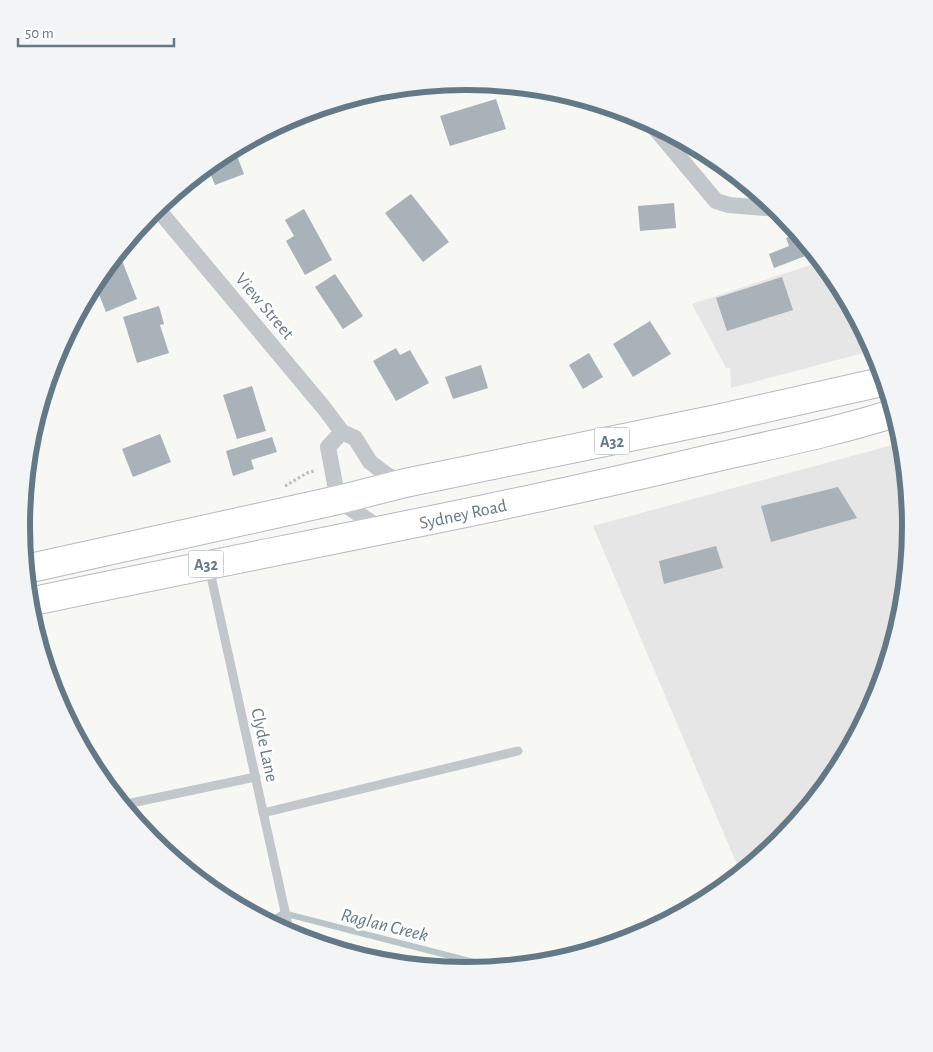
<svg xmlns="http://www.w3.org/2000/svg" width="933" height="1052" font-family="'Alegreya Sans',sans-serif">
  <rect width="100%" height="100%" fill="#f7f7f4"/>
  <g fill="#e5e6e5">
    <polygon points="823,261 837,279 875,350 731,388 730,368 726,368 692,304"/>
    <polygon points="904,442 912,526 903,613 878,697 837,774 781,841 741,874 593,526"/>
  </g>
  <g fill="none" stroke-linecap="round" stroke-linejoin="round">
    <g stroke="#b8c6c9" stroke-width="6">
      <polyline points="269,923 283,913 497,968"/>
      <polyline points="514,967 639,936"/>
    </g>
  </g>
  <g fill="#a8b2b8">
    <polygon points="523,86 545,89 524,91"/>
    <polygon points="496,99 506,129 450,146 440,116"/>
    <polygon points="234,148 244,174 215,185 207,165 219,156"/>
    <polygon points="411,194 449,242 423,262 385,213"/>
    <polygon points="674,203 676,228 640,231 638,206"/>
    <polygon points="304,209 332,260 305,275 286,241 294,236 285,220"/>
    <polygon points="799,233 808,255 774,268 769,254 789,246 786,238"/>
    <polygon points="121,258 137,299 106,312 94,282 110,262"/>
    <polygon points="335,274 363,316 343,329 315,287"/>
    <polygon points="782,277 793,310 727,331 716,298"/>
    <polygon points="159,306 164,324 160,325 169,353 137,363 123,317"/>
    <polygon points="650,321 671,354 633,377 613,344"/>
    <polygon points="396,348 400,355 410,350 429,383 396,401 373,361"/>
    <polygon points="589,353 603,377 583,389 569,365"/>
    <polygon points="481,365 488,388 453,399 445,377"/>
    <polygon points="252,386 266,431 237,439 223,395"/>
    <polygon points="160,434 171,462 133,477 122,449"/>
    <polygon points="272,437 277,452 251,460 254,469 233,476 226,451"/>
    <polygon points="838,487 857,518 771,542 761,506"/>
    <polygon points="716,546 723,568 664,584 659,561"/>
  </g>
  <g fill="none" stroke-linecap="round" stroke-linejoin="round">
    <defs>
      <g id="highway">
        <polyline points="26,569 338,500 405,483 717,419 886,381"/>
        <path d="M29,602C250,555 472,515 692,463C760,447 829,434 895,413"/>
      </g>
    </defs>
    <use href="#highway" stroke="#b5babd" stroke-width="30"/>
    <polyline stroke="#babec0" stroke-width="3" stroke-dasharray="2.5 2.5" stroke-linecap="butt" points="285,486 307,473 314,471"/>
    <g stroke="#c2c7cb" stroke-width="9">
      <polyline points="209,567 290,934"/>
      <polyline points="122,805 256,777"/>
      <polyline points="263,813 518,751"/>
    </g>
    <g stroke="#c2c7cb" stroke-width="16">
      <polyline points="649,121 716,201 729,205 778,209"/>
      <polyline points="156,207 324,408 342,432 355,438 370,462 387,475 405,483"/>
      <polyline points="342,432 328,447 338,500 384,531"/>
    </g>
    <use href="#highway" stroke="#fff" stroke-width="28"/>
  </g>
  <g text-anchor="middle" stroke-width="5" stroke-linejoin="round" paint-order="stroke">
    <g fill="#fff" stroke="#92a1ab" stroke-width="1">
      <rect x="594.5" y="427.5" width="35" height="27" rx="4"/>
      <rect x="188.5" y="550.5" width="35" height="27" rx="4"/>
    </g>
    <g font-size="16" font-weight="bold" fill="#647987">
      <text x="612" y="447">A32</text>
      <text x="206" y="570">A32</text>
    </g>
    <g font-size="18" fill="#647987" stroke="#fff">
      <text transform="translate(265 306) rotate(50)" y="6">View Street</text>
      <text transform="translate(463 514) rotate(-12)" y="6">Sydney Road</text>
      <text transform="translate(265 745) rotate(78)" y="6">Clyde Lane</text>
    </g>
    <g font-size="19" font-style="italic" fill="#607b83" stroke="#fff">
      <text transform="translate(385 924) rotate(14)" y="7">Raglan Creek</text>
    </g>
  </g>
  <path d="M0 0H933V1052H0ZM30 526a436 436 0 1 1 872 0a436 436 0 1 1-872 0Z" fill="#f3f4f5" fill-rule="evenodd"/>
  <path fill="none" stroke="#647987" stroke-width="6" d="M30 526a436 436 0 1 1 872 0a436 436 0 1 1-872 0Z"/>
  <path d="M18 38v8h156v-8" fill="none" stroke="#647987" stroke-width="2.5"/>
  <text x="25" y="38" font-size="15" fill="#647987" stroke="#ffffff" stroke-width="4" paint-order="stroke">50 m</text>
</svg>
